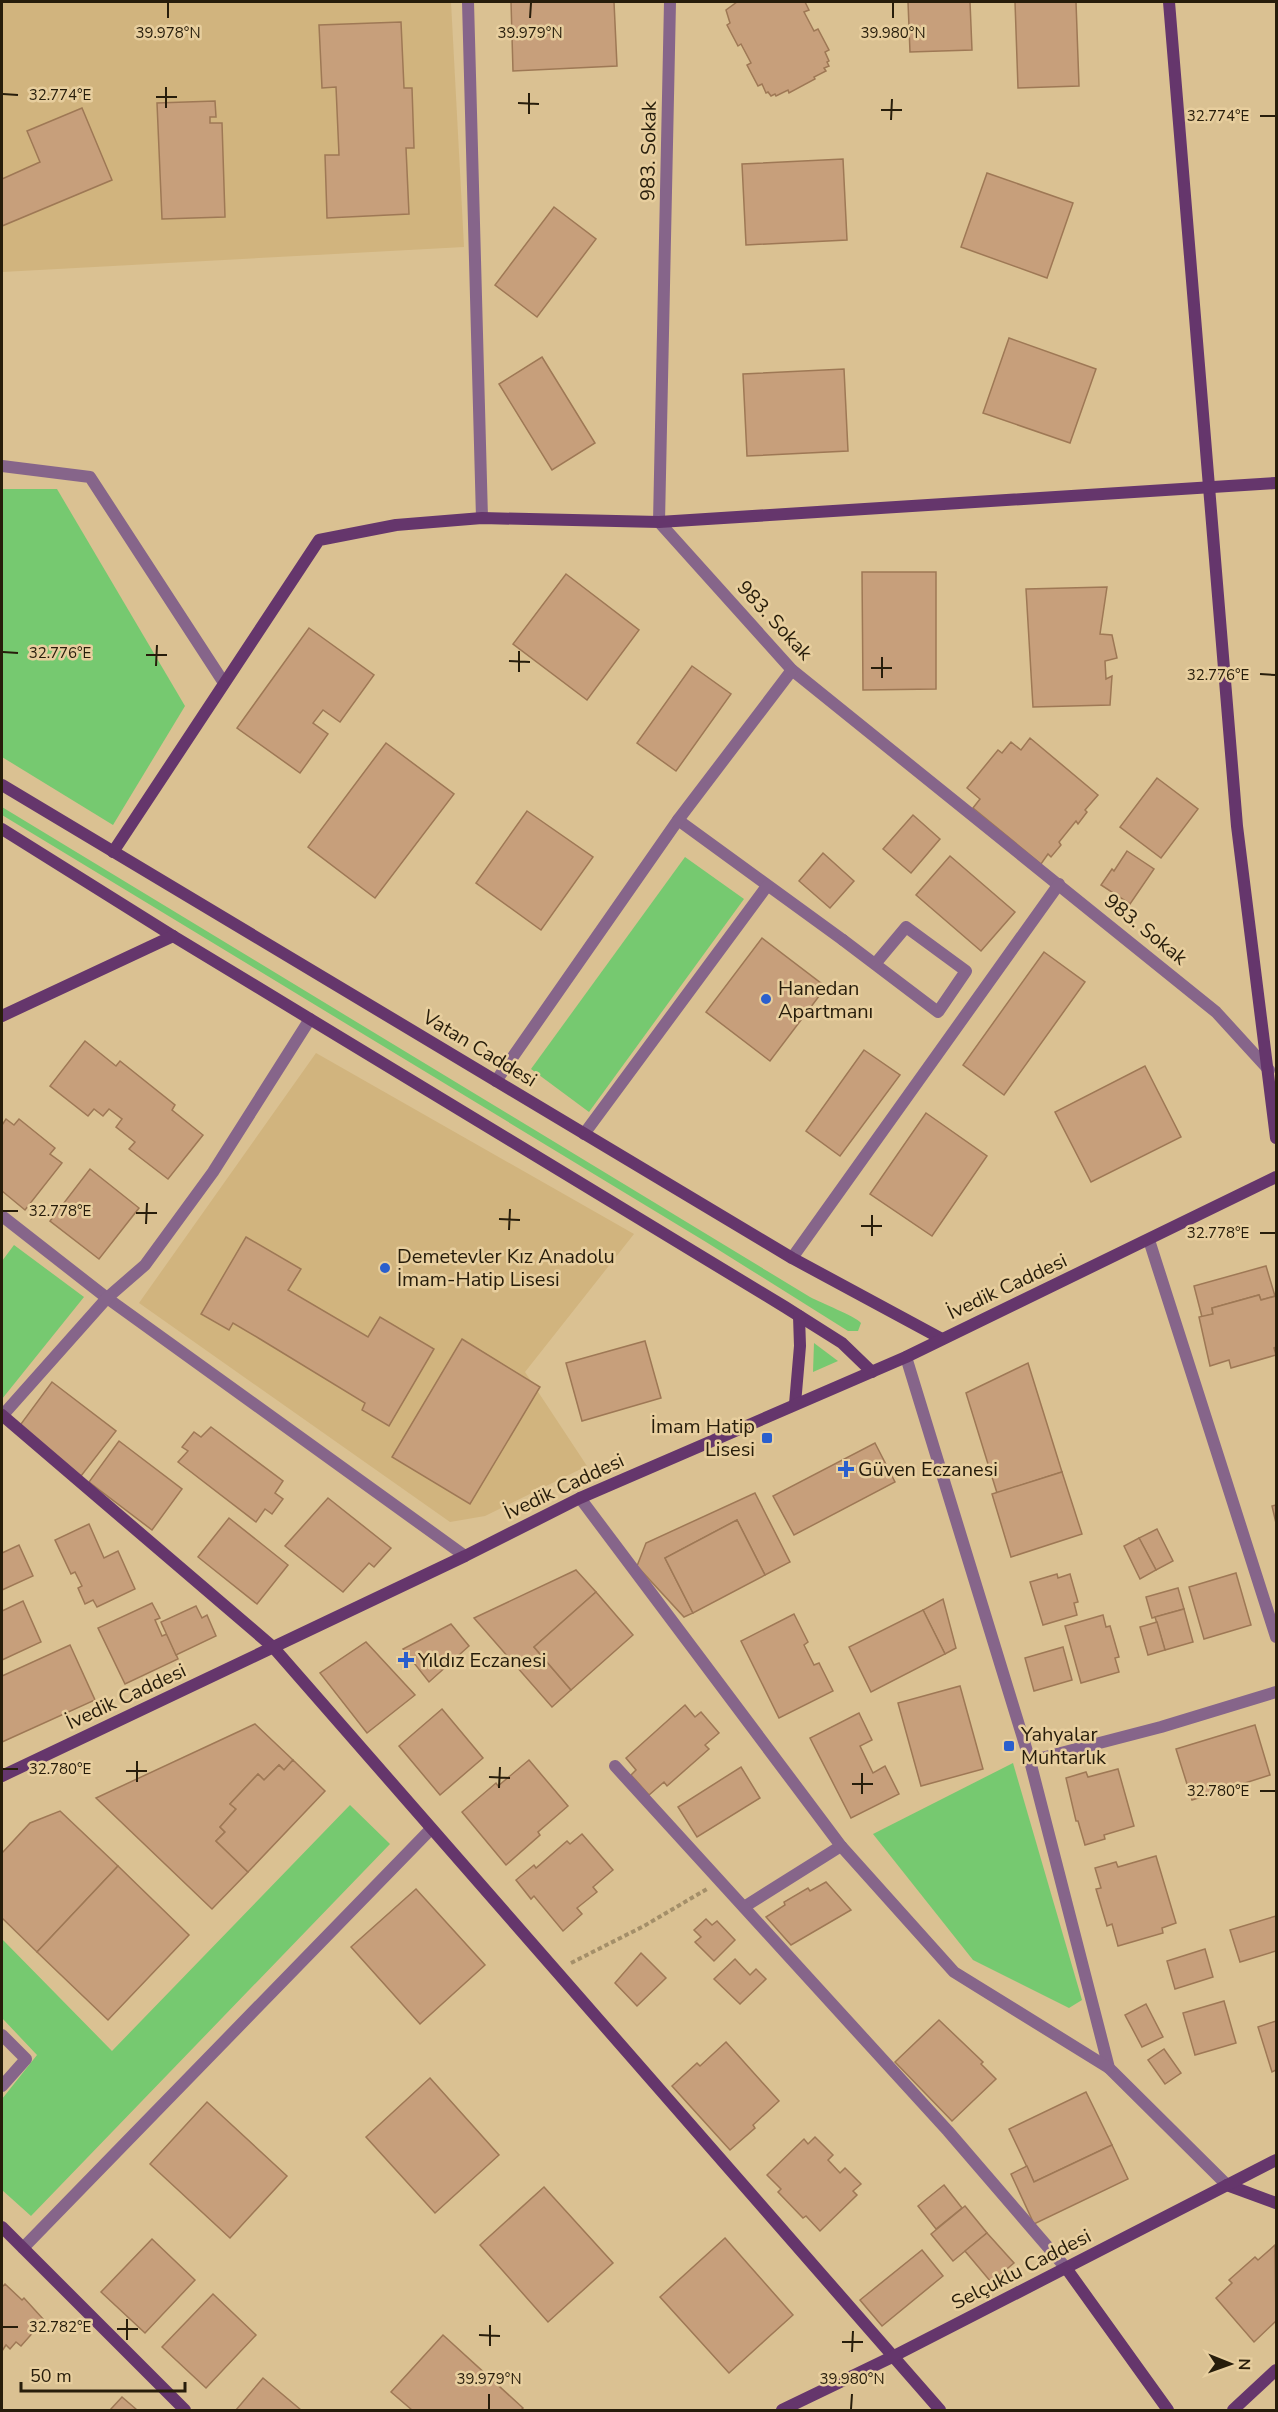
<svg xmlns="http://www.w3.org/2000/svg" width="1278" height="2412" font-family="'Nunito Sans',sans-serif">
  <rect width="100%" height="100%" fill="#dac192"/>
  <g fill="#d1b47e">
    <polygon points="2,2 451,2 464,247 2,272"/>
    <polygon points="316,1053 634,1234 525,1372 587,1466 485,1516 450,1522 139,1303"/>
  </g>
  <g fill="#76c970">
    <polygon points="2,489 57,489 185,706 113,825 2,757"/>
    <path d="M2,807L810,1297C821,1303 855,1316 861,1323L858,1331H848L706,1242L2,815Z"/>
    <polygon points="685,857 744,899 589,1112 531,1069"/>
    <polygon points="14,1245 84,1297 2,1399 2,1261"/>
    <polygon points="814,1343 838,1361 813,1372"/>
    <polygon points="1013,1763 1082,2000 1069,2008 973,1960 873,1834"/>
    <polygon points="350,1805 390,1844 31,2216 2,2190 2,2099 37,2055 2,2018 2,1939 112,2051"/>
  </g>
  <g fill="#c79f7b" stroke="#9e7855" stroke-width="1.5">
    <polygon points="511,2 614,2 617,66 513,71"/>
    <polygon points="737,2 805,2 809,10 804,12 814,31 818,29 829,50 825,52 829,61 827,62 829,66 824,68 826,71 814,77 815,79 789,93 788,90 776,96 775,94 771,96 768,92 766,93 762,84 758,86 747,65 751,63 741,44 738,46 727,25 730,23 726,10"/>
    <polygon points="908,2 970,2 972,50 910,52"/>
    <polygon points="1015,2 1076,2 1079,86 1018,88"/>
    <polygon points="401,22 404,88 412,88 414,148 406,148 409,214 327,218 325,155 339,155 336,87 322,88 319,25"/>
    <polygon points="215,101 216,117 210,117 210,123 222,123 225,217 162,219 157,103"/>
    <polygon points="82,108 112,180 2,226 2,179 40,162 27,131"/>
    <polygon points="843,159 847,240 746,245 742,164"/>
    <polygon points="987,173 1073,203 1047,278 961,247"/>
    <polygon points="554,207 596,239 537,317 495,285"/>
    <polygon points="1009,338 1096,369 1070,443 983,413"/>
    <polygon points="542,357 595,443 552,470 499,384"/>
    <polygon points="844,369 848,451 747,456 743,374"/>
    <polygon points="862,572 936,572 936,689 863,690"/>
    <polygon points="566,574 639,630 587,700 513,644"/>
    <polygon points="1107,587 1100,634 1112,635 1117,658 1105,661 1106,679 1112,676 1110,705 1033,707 1026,589"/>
    <polygon points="309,628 374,675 340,722 323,710 313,723 328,734 300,773 237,728"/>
    <polygon points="692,666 731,694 676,771 637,743"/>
    <polygon points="1030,738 1098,795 1085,810 1087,812 1078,824 1076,821 1059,842 1061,845 1051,857 1048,854 1041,864 973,808 980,799 967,788 998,750 1002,753 1011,742 1021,750"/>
    <polygon points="386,743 454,794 375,898 308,847"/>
    <polygon points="1157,778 1198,809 1161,858 1120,827"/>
    <polygon points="527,811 593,857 541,930 476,883"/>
    <polygon points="913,815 940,839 911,873 883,849"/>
    <polygon points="1127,851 1154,869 1130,904 1101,885 1112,869 1114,871"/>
    <polygon points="823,853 854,881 830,908 799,881"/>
    <polygon points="950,856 1015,912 981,951 916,895"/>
    <polygon points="762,938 826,987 770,1061 706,1012"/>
    <polygon points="1044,952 1085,982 1004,1095 963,1065"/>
    <polygon points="85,1041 116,1066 120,1061 175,1105 172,1110 203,1135 168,1179 129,1149 135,1142 116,1127 122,1119 109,1109 103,1116 94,1109 88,1116 50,1086"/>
    <polygon points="864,1050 900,1075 840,1156 806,1131"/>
    <polygon points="1145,1066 1181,1137 1091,1182 1055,1112"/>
    <polygon points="926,1113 987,1156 932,1236 870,1194"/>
    <polygon points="6,1119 14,1125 19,1119 55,1148 50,1154 62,1163 25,1210 2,1191 2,1125"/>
    <polygon points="90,1169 139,1208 99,1259 50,1221"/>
    <polygon points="246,1237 301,1269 288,1290 368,1337 380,1317 434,1349 389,1426 362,1410 365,1403 260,1339 233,1323 229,1330 201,1314"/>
    <polygon points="1266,1266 1275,1296 1261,1300 1259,1295 1212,1308 1213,1314 1202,1317 1194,1286"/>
    <polygon points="1259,1295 1261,1300 1276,1296 1276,1347 1274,1348 1276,1355 1231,1368 1229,1360 1210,1366 1199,1317 1213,1314 1212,1308"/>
    <polygon points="462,1339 540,1387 470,1504 392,1457"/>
    <polygon points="645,1341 661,1398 582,1421 566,1363"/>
    <polygon points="1028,1363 1062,1472 997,1493 966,1393"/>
    <polygon points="52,1382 116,1431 81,1476 18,1428"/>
    <polygon points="211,1427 283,1481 275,1493 283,1499 272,1514 265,1509 256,1522 178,1462 188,1451 182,1447 194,1432 201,1437"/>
    <polygon points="119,1441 182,1489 152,1530 89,1482"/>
    <polygon points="875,1443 895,1482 794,1535 773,1496"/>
    <polygon points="1062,1472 1082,1534 1011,1557 992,1494"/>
    <polygon points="755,1493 790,1562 765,1575 737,1520 665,1558 693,1613 684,1617 637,1566 646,1543"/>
    <polygon points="328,1498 391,1548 374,1567 369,1563 343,1592 285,1546"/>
    <polygon points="1276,1505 1276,1523 1272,1506"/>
    <polygon points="229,1518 288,1565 257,1604 198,1557"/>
    <polygon points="737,1520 765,1575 693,1613 665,1558"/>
    <polygon points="89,1524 104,1558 118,1551 135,1589 97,1607 93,1600 85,1604 78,1588 82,1586 75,1572 71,1574 55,1540"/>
    <polygon points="1157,1529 1173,1561 1156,1570 1139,1538"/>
    <polygon points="1139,1538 1156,1570 1140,1579 1124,1546"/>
    <polygon points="19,1545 33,1576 2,1590 2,1553"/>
    <polygon points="576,1570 596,1592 534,1647 571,1690 552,1707 474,1618"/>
    <polygon points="1236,1573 1251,1625 1204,1639 1189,1587"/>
    <polygon points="1057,1574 1058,1578 1070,1574 1078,1602 1074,1603 1077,1615 1043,1625 1030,1582"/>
    <polygon points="1178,1588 1184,1609 1152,1618 1146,1597"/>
    <polygon points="596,1592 633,1635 571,1690 534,1647"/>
    <polygon points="943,1599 956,1648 945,1654 923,1610"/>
    <polygon points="23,1601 41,1642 2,1660 2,1611"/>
    <polygon points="152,1603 160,1618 155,1620 162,1636 167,1634 178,1659 125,1684 98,1628"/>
    <polygon points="196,1606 202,1618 207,1615 216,1636 176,1655 161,1622"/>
    <polygon points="1184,1609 1193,1642 1165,1650 1155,1617"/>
    <polygon points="923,1610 945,1654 871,1692 849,1647"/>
    <polygon points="794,1614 808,1642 804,1645 814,1665 819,1663 833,1691 779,1718 741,1641"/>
    <polygon points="1103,1615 1106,1627 1110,1626 1119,1657 1115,1658 1119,1672 1081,1683 1065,1626"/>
    <polygon points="1157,1622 1165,1650 1148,1655 1140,1627"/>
    <polygon points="451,1624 469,1646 429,1682 403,1649"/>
    <polygon points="366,1642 415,1695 367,1733 320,1673"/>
    <polygon points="70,1645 95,1700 2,1742 2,1676"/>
    <polygon points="1063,1647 1072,1680 1034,1691 1025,1658"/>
    <polygon points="960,1686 983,1769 921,1786 898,1703"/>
    <polygon points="685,1705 695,1717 701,1712 719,1733 705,1745 709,1749 667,1786 664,1782 649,1795 631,1775 636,1770 626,1758"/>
    <polygon points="442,1709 483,1758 440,1795 399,1746"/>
    <polygon points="859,1713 872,1740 860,1746 873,1773 885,1766 899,1794 851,1818 810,1738"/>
    <polygon points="255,1724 293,1760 284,1770 279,1765 264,1780 258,1774 230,1804 236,1809 220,1827 225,1832 216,1841 248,1872 212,1909 96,1798"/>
    <polygon points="1255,1725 1270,1775 1192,1800 1176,1749"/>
    <polygon points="293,1760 325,1791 248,1872 216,1841 225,1832 220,1827 236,1809 230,1804 258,1774 264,1780 279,1765 284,1770"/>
    <polygon points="529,1760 568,1806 538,1832 540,1835 506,1865 462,1812 496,1783 498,1786"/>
    <polygon points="741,1767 760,1798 697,1837 678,1807"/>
    <polygon points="1118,1769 1134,1826 1104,1835 1105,1839 1085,1845 1078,1821 1076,1821 1066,1778 1086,1772 1088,1777"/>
    <polygon points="60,1811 118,1866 37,1952 2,1918 2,1853 30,1823"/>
    <polygon points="582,1834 613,1870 593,1887 597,1892 577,1908 582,1914 563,1931 534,1896 531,1899 516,1880 534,1865 536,1868 567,1841 570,1844"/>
    <polygon points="1156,1856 1176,1923 1162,1928 1163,1933 1118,1946 1112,1924 1107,1926 1096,1889 1101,1888 1095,1868 1116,1862 1118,1867"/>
    <polygon points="118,1866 189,1935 108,2020 37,1952"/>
    <polygon points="826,1882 851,1910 791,1945 766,1917 785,1905 784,1902 808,1888 810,1891"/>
    <polygon points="416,1889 485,1965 420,2024 351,1947"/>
    <polygon points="1276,1916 1276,1951 1240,1962 1230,1930"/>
    <polygon points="706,1919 712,1925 717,1921 735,1940 714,1961 695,1942 701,1937 694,1930"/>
    <polygon points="1205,1949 1213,1977 1175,1989 1167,1961"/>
    <polygon points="641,1953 666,1978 637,2006 615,1983"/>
    <polygon points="735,1959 750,1975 756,1969 766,1979 740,2004 714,1979"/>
    <polygon points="1224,2001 1236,2043 1195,2055 1183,2013"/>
    <polygon points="1146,2004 1163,2037 1142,2047 1125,2015"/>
    <polygon points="939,2020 983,2062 981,2064 996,2079 952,2121 895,2062"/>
    <polygon points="1276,2021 1276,2070 1272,2072 1258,2027"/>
    <polygon points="726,2042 779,2101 753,2125 755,2128 730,2150 672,2086 697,2063 700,2066"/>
    <polygon points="1164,2049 1181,2073 1165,2084 1148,2060"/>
    <polygon points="430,2078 499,2155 435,2213 366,2137"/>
    <polygon points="1086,2092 1112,2145 1034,2182 1009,2129"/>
    <polygon points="207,2102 287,2176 230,2238 150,2164"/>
    <polygon points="815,2137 833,2155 828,2160 840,2173 845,2168 861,2184 853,2191 857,2195 820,2231 806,2216 803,2218 778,2192 781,2189 767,2175 804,2139 808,2144"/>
    <polygon points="1112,2145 1128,2179 1034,2224 1011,2174 1027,2166 1034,2182"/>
    <polygon points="944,2185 962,2208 936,2229 918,2206"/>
    <polygon points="544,2187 613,2263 548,2322 480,2245"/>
    <polygon points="965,2206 987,2233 953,2261 931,2234"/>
    <polygon points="987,2233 1014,2263 991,2282 965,2251"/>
    <polygon points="725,2238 793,2315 729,2373 660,2297"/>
    <polygon points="152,2239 195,2280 145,2333 101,2292"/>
    <polygon points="1275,2245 1276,2321 1254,2342 1216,2298 1232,2283 1229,2280 1255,2257 1258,2260"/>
    <polygon points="922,2250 943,2276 882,2326 860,2300"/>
    <polygon points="5,2284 22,2300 24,2298 44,2320 21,2346 16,2342 10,2349 6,2345 2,2351 2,2287"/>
    <polygon points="213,2294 256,2335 206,2388 162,2347"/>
    <polygon points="443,2335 523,2408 521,2410 412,2410 391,2392"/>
    <polygon points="263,2378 301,2410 236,2410"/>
    <polygon points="122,2397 137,2410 110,2410"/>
  </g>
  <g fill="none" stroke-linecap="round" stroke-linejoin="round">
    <polyline stroke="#a48f69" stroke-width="4" stroke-dasharray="4.5 3" stroke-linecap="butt" points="571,1963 644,1926 707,1889"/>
    <g stroke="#86658a" stroke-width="12">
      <polyline points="2,466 90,477 224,683"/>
      <polyline points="678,820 843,940"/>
      <polyline points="584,1134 767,886"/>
      <polyline points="744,1907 841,1846"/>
    </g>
    <g stroke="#86658a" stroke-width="12">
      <polyline points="468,2 482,518"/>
      <polyline points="670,2 659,522 792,670 1216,1012 1269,1070"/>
      <polyline points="843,940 938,1012 966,971 906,927 875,964"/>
      <polyline points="496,1081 678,820 792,670"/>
      <polyline points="2,1216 107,1298 465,1556"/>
      <polyline points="1149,1240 1276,1637"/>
      <polyline points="792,1258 1059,884"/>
      <polyline points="906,1357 1030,1761 1109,2068 1227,2185"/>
      <polyline points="2,1416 107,1298 145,1265 213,1172 310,1019"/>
      <polyline points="580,1498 841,1846 954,1972 1109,2068"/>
      <polyline points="1030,1761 1161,1727 1276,1692"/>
      <polyline points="615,1766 948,2131 1066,2268"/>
      <polyline points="2,2035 26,2059 2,2086"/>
      <polyline points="23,2248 431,1829"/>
    </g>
    <g stroke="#65366c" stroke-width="12">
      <polyline points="1169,2 1237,826 1276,1138"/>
      <polyline points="2,785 792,1258 942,1339"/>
      <polyline points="2,829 173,936 785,1307 842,1343 872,1372"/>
      <polyline points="113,852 319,540 396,525 482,518 659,522 1276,483"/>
      <polyline points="2,1016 173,936"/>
      <polyline points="795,1404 800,1346 799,1316"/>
      <polyline points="2,1415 273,1647 940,2410"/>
      <polyline points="2,1776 465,1556 580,1498 906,1357 1276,1177"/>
      <polyline points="1227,2185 1276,2203"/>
      <polyline points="2,2227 185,2410"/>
      <polyline points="1066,2268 1168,2410"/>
      <polyline points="782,2410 892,2357 1276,2160"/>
      <polyline points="1233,2410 1276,2370"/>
    </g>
  </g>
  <path fill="none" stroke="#271d0b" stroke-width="2" d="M168,18V3M530,18L531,3M893,18V3M3,94L18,95M156,97H177M518,103L539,104M166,108V87M881,110H902M529,114V93M1260,116H1275M891,120L892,99M3,652L18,653M146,655H167M509,661L530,662M156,666L157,645M871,668H892M519,672V651M1260,674L1275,675M882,678V657M3,1211H18M136,1213H157M499,1219L520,1220M146,1224L147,1203M861,1226H882M509,1230L510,1209M1260,1233H1275M872,1236V1215M3,1769H18M126,1771H147M489,1777L510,1778M137,1782V1761M852,1784H873M499,1788L500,1767M1260,1791H1275M862,1794V1773M3,2327H18M117,2329H138M479,2335L500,2336M127,2340V2319M842,2342H863M490,2346V2325M852,2352L853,2331M489,2409V2394M851,2409L852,2394"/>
  <g fill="#2a5fcd" stroke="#e7ce9e" stroke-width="2">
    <circle cx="766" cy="999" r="6"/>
    <circle cx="385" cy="1268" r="6"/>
    <rect x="761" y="1432" width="12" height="12" rx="3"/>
    <path d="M843 1460h6v6h6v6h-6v6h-6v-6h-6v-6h6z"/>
    <path d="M403 1651h6v6h6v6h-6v6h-6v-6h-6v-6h6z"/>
    <rect x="1003" y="1740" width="12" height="12" rx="3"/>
  </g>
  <g text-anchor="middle" stroke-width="5" stroke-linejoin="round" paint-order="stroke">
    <g font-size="20" fill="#271d0b" stroke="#e7ce9e">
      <text transform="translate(648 151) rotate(-89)" y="7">983. Sokak</text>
      <text transform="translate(775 620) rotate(47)" y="7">983. Sokak</text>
      <text transform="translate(1146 929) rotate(39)" y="7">983. Sokak</text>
      <text transform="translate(480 1048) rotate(31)" y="7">Vatan Caddesi</text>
      <text transform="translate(1007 1286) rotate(-25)" y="7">İvedik Caddesi</text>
      <text transform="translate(564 1486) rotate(-25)" y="7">İvedik Caddesi</text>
      <text transform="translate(126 1696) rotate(-25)" y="7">İvedik Caddesi</text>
      <text transform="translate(1021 2269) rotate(-27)" y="7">Selçuklu Caddesi</text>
    </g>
    <g font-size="20" fill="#271d0b" stroke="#e7ce9e" text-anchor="start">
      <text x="778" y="995">Hanedan<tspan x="778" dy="23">Apartmanı</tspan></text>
      <text x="397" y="1263">Demetevler Kız Anadolu<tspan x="397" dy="23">İmam-Hatip Lisesi</tspan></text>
      <text x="755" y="1433" text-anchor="end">İmam Hatip<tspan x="755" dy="23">Lisesi</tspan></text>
      <text x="858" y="1476">Güven Eczanesi</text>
      <text x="418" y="1667">Yıldız Eczanesi</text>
      <text x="1021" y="1741">Yahyalar<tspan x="1021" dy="23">Muhtarlık</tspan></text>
    </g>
  </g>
  <g font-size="15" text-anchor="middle" fill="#271d0b" stroke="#e7ce9e" stroke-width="5" stroke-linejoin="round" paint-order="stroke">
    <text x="168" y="38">39.978°N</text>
    <text x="530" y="38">39.979°N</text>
    <text x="893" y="38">39.980°N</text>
    <text x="60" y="100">32.774°E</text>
    <text x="1218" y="121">32.774°E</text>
    <text x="60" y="658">32.776°E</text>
    <text x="1218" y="680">32.776°E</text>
    <text x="60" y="1216">32.778°E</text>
    <text x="1218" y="1238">32.778°E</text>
    <text x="60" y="1774">32.780°E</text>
    <text x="1218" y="1796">32.780°E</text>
    <text x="60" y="2332">32.782°E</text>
    <text x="489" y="2384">39.979°N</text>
    <text x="852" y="2384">39.980°N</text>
  </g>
  <rect width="1278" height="2412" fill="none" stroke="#271d0b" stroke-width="6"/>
  <g transform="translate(1230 2364) rotate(91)" stroke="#e7ce9e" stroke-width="4.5" paint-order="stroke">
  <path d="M0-4.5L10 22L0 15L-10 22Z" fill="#271d0b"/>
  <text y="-9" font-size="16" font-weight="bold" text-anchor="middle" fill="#271d0b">N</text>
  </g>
  <path d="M21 2382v9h164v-9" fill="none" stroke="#271d0b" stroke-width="3"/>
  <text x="30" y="2382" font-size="18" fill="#271d0b" stroke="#e7ce9e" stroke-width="4.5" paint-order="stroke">50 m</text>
</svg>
